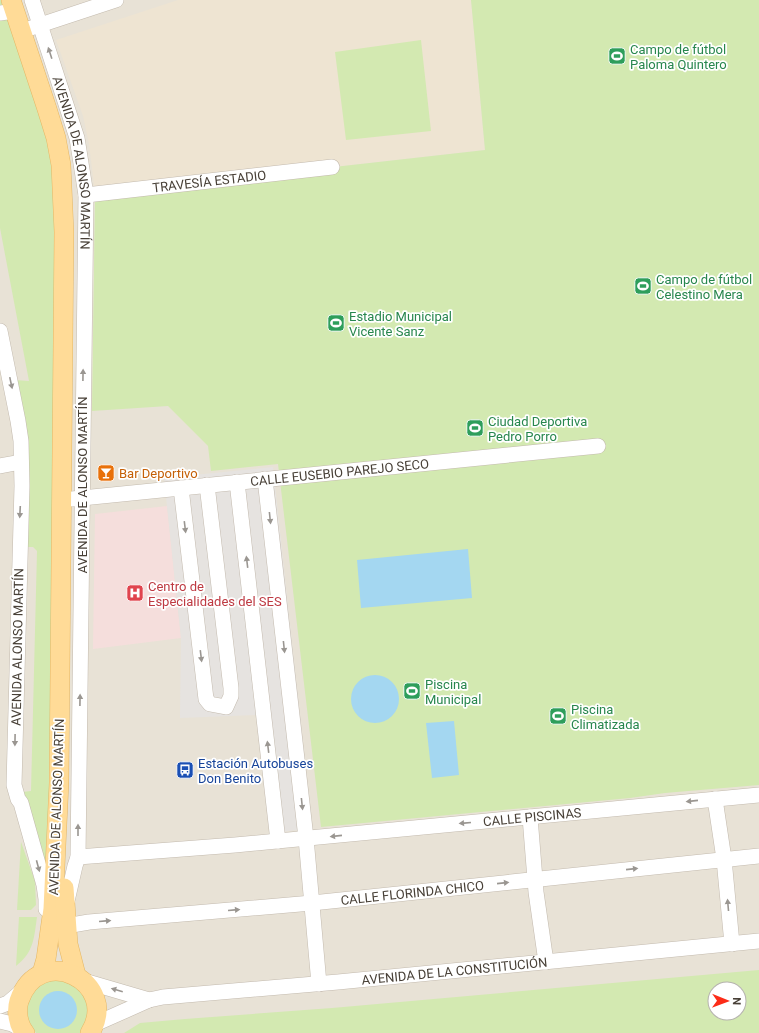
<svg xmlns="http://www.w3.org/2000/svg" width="759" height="1033" font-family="Roboto,sans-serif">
  <rect width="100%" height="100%" fill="#f4f0e8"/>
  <path fill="#e8e2d6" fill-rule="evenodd" d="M0,0H759V1033H0ZM715,989H739V1013H715Z"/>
  <polygon fill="#eee4d2" points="178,0 471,0 485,150 95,194 89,144 83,116 56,40"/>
  <polygon fill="#f5dedc" points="167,506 181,638 93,649 95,514"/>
  <g fill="#d3e9b1" fill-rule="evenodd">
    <polygon points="0,0 11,0 56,138 62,499 47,871 22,792 31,791 37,551 33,547 27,547 15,380 29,381 0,228"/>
    <polygon points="471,0 759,0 759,785 665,793 630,798 321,827 278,464 211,471 208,446 168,406 92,411 95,194 485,150"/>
    <polygon points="421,40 431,131 346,140 335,52"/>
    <polygon points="21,842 35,881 36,905 31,910 17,910"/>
    <path d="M19,917H37C34,938 34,952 16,966Z"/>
    <path d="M759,970V1033H124L140,1023L185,1019L332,1008ZM715,989H739V1013H715Z"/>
    <polygon points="69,978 92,1006 82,1033 36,1033 28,1020 26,1004 39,983"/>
  </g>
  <polygon fill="#e6e3e0" points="273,467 312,828 274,833 258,715 180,718 181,638 164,478"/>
  <g fill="#a4d7f1">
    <polygon points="468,549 472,598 361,608 357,560"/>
    <circle cx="375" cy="699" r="24"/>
    <polygon points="454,721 459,775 432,778 426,723"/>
    <circle cx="58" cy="1010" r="19"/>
  </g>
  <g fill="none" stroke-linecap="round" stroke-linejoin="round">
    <defs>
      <g id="minor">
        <path id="s1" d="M32,0L77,138L86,195L78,857L75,866L67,901"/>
        <polyline points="0,13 14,11"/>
        <polyline points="31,28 116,0"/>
        <path id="s2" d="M86,195L332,167"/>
        <polyline points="0,331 18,421 21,441 22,486 14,785 18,799 21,803 44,885 46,899 46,909"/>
        <polyline points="0,466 21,462"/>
        <polyline points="265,479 306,838 319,984"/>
        <polyline points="237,482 278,841"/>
        <polyline points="181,488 206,699 210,704 226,707 231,696 231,688 207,485"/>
        <path id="s3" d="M72,499L598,446"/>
        <polyline points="715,799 724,859 732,944"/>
        <polyline points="530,817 536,892 546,962"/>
        <path id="s4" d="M78,857L235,845L759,795"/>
        <path id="s5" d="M66,926L89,922L312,903L759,856"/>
        <polyline points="84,981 149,1000"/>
        <polyline points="0,1006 8,1003 22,991"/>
        <polyline points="0,1021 12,1024 23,1030"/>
        <path id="s6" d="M95,1024L149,1000L163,997L338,982L759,941"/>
      </g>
      <g id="major">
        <polyline points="11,0 47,109 56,138 61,165 64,232 59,783 53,909 46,959 42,973"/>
        <polyline points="64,888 68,944 76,975"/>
        <path d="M25,1033C18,1025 16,1011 19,1001C39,941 121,982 90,1033"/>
      </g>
    </defs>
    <use href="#minor" stroke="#c3baae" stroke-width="16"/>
    <use href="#major" stroke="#e5b765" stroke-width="20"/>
    <use href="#minor" stroke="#fff" stroke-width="15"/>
    <use href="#major" stroke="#ffdb97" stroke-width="19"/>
  </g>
  <defs><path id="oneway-solid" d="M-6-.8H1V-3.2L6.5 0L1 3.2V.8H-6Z"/></defs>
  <g fill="#9a9691">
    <use href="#oneway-solid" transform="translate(50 53) rotate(-108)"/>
    <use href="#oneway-solid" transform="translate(83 375) rotate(-89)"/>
    <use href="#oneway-solid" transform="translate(11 383) rotate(78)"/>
    <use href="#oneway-solid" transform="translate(20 512) rotate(93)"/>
    <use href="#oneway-solid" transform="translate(270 518) rotate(84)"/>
    <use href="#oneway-solid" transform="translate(185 527) rotate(83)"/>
    <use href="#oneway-solid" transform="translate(247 562) rotate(-97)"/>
    <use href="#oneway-solid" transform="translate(284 647) rotate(84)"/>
    <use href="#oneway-solid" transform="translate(201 656) rotate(83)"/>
    <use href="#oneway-solid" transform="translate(80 700) rotate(-89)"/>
    <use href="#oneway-solid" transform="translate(15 740) rotate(91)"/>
    <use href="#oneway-solid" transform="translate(268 747) rotate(-97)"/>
    <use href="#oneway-solid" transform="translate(692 801) rotate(174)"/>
    <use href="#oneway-solid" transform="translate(302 804) rotate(84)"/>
    <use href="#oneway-solid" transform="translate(465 823) rotate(175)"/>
    <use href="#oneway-solid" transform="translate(78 830) rotate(-90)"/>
    <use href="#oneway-solid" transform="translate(336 836) rotate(174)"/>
    <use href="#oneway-solid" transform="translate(38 866) rotate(75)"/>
    <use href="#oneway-solid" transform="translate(632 869) rotate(-6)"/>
    <use href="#oneway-solid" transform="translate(503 883) rotate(-6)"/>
    <use href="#oneway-solid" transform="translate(728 905) rotate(-95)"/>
    <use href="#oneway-solid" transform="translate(234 910) rotate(-5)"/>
    <use href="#oneway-solid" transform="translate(105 921) rotate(-5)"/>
    <use href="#oneway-solid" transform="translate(117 990) rotate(-164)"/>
  </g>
  <defs>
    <symbol id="stadium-square" viewBox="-11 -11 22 22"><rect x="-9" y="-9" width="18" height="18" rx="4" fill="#2e9e5b" stroke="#fff"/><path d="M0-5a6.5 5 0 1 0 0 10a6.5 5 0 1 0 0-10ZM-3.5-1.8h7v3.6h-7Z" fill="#fff"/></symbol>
    <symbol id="bar-square" viewBox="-11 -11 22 22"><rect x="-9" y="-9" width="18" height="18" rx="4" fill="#e8710a" stroke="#fff"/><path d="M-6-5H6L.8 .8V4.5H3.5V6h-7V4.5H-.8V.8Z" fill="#fff"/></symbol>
    <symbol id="hospital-square" viewBox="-11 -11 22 22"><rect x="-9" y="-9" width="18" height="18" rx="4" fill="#e0444e" stroke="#fff"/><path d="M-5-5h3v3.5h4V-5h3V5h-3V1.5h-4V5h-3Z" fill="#fff"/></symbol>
    <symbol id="bus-square" viewBox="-11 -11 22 22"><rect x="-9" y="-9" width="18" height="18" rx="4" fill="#1a4fb4" stroke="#fff"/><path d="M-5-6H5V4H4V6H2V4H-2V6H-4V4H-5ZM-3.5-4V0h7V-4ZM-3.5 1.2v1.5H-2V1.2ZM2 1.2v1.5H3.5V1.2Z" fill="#fff"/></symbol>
  </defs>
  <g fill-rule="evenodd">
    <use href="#stadium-square" x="607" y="46" width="20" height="20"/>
    <use href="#stadium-square" x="633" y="276" width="20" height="20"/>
    <use href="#stadium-square" x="326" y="313" width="20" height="20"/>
    <use href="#stadium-square" x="465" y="418" width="20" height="20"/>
    <use href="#bar-square" x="96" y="463" width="20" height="20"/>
    <use href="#hospital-square" x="125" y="583" width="20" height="20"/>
    <use href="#stadium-square" x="402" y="681" width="20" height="20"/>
    <use href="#stadium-square" x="548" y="706" width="20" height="20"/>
    <use href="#bus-square" x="175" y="760" width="20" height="20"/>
  </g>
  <g text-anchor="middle" stroke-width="3.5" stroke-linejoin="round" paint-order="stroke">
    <g font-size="13" fill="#27864d" stroke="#fff" text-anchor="start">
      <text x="630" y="54">Campo de fútbol<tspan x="630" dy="15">Paloma Quintero</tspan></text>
      <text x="656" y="284">Campo de fútbol<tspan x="656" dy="15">Celestino Mera</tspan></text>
      <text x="349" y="321">Estadio Municipal<tspan x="349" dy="15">Vicente Sanz</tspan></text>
      <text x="488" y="426">Ciudad Deportiva<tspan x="488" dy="15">Pedro Porro</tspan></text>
      <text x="425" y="689">Piscina<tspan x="425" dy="15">Municipal</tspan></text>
      <text x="571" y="714">Piscina<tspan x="571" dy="15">Climatizada</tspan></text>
    </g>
    <g font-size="13" fill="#484037" stroke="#fff">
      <text dy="5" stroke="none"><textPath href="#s1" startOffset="169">AVENIDA DE ALONSO MARTÍN</textPath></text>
      <text dy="5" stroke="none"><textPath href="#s2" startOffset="124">TRAVESÍA ESTADIO</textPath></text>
      <text dy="5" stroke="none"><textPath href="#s3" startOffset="269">CALLE EUSEBIO PAREJO SECO</textPath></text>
      <text transform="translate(82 485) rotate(-90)" y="5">AVENIDA DE ALONSO MARTÍN</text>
      <text transform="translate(17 647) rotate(-89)" y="5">AVENIDA ALONSO MARTÍN</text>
      <text transform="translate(56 807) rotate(-88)" y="5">AVENIDA DE ALONSO MARTÍN</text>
      <text dy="5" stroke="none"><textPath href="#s4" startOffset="456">CALLE PISCINAS</textPath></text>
      <text dy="5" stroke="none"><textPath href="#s5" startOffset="348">CALLE FLORINDA CHICO</textPath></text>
      <text dy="5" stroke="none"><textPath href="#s6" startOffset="366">AVENIDA DE LA CONSTITUCIÓN</textPath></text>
    </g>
    <g font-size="13" fill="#c56008" stroke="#fff" text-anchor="start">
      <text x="119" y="478">Bar Deportivo</text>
    </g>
    <g font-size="13" fill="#be3a42" stroke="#fff" text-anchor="start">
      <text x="148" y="591">Centro de<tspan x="148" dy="15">Especialidades del SES</tspan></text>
    </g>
    <g font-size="13" fill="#164399" stroke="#fff" text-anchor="start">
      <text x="198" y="768">Estación Autobuses<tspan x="198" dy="15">Don Benito</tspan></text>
    </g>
  </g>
  <g transform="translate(727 1001) rotate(91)"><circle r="19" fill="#ffffff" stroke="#b6b3af"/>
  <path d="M0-3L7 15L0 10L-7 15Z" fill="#fc2c18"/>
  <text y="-6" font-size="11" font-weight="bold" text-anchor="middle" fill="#484037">N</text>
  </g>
</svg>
